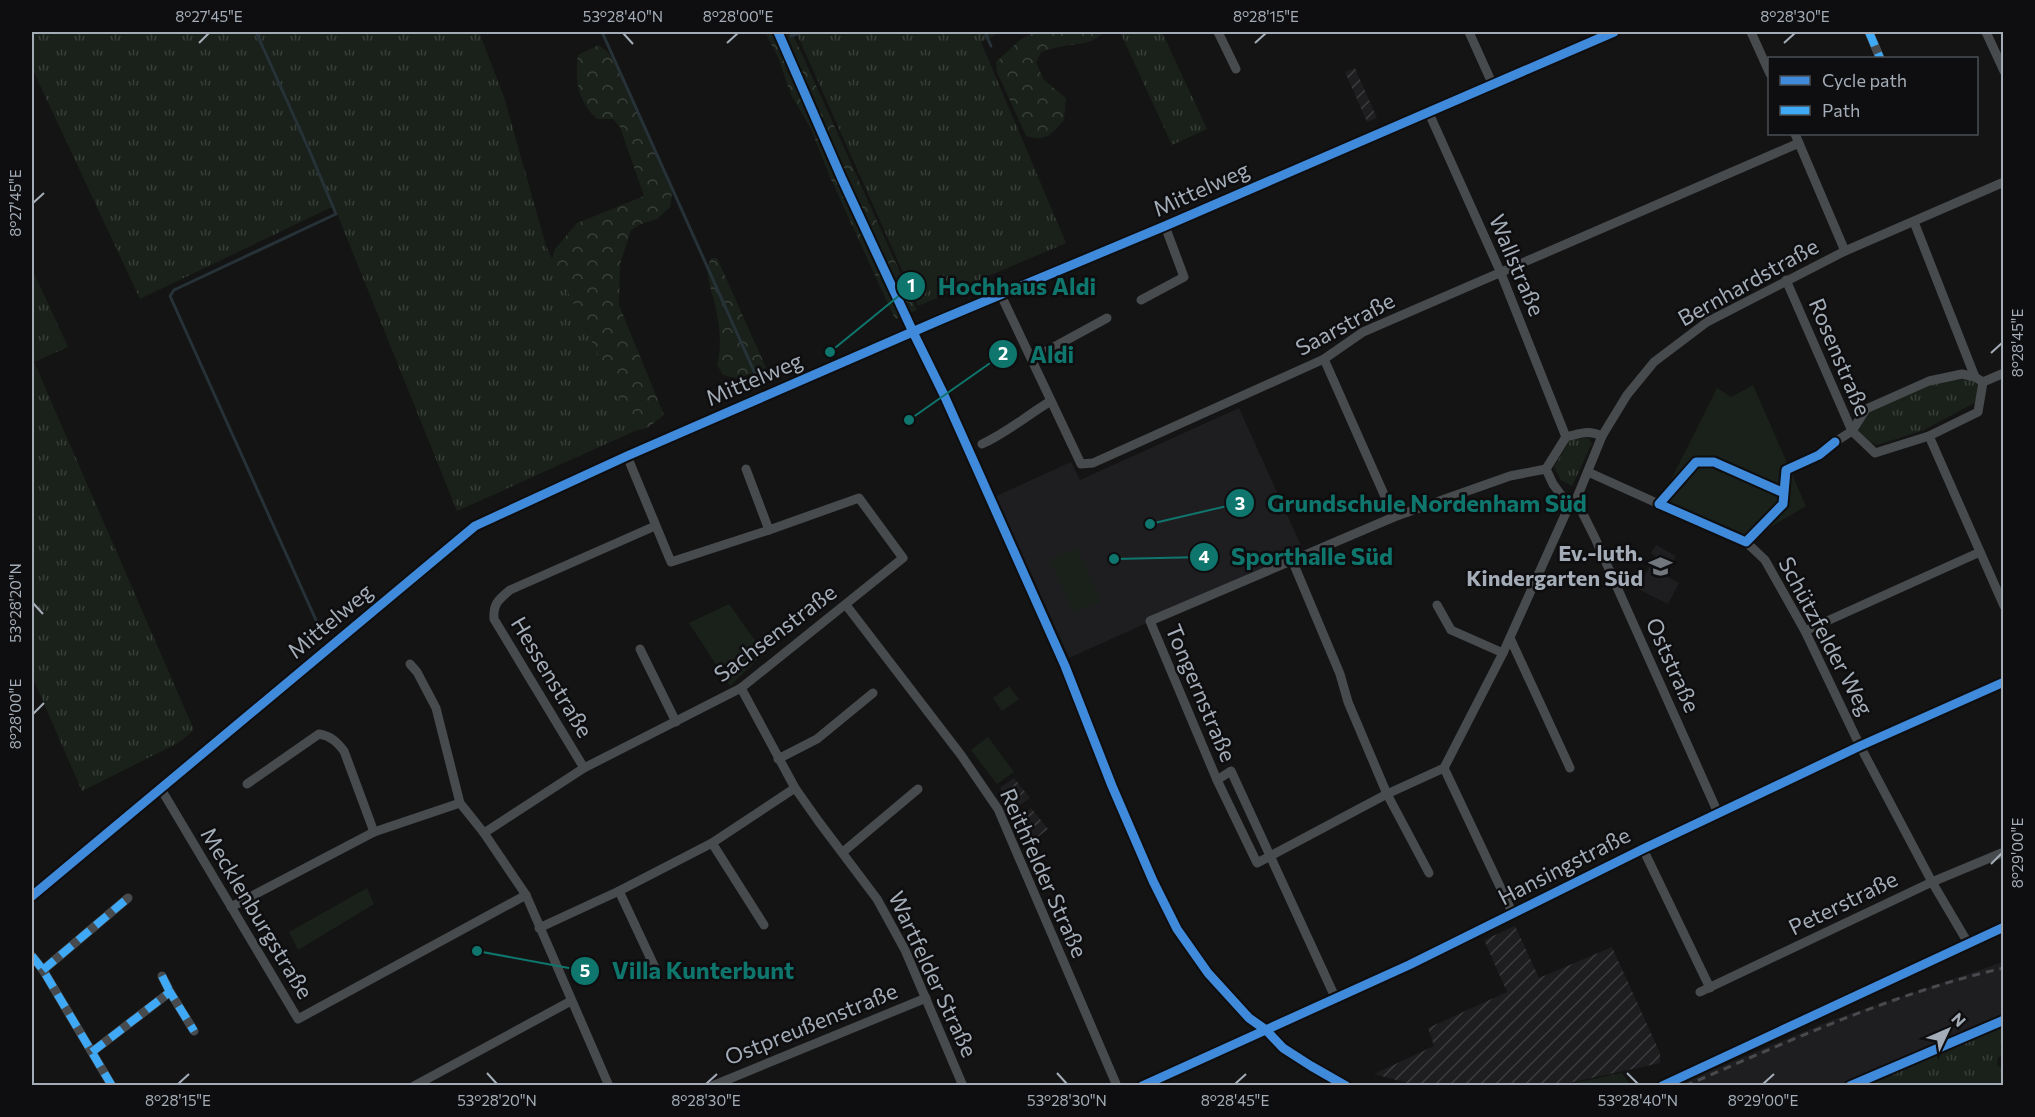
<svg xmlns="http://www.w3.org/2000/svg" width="2035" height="1117" font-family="Commissioner,sans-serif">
  <defs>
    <pattern id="industrial-furrows" width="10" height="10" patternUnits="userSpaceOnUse" patternTransform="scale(1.5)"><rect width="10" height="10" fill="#1e1e20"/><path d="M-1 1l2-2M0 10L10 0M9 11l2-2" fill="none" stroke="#3c3c3e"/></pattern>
    <pattern id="grass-tufts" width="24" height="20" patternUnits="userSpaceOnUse" patternTransform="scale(1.5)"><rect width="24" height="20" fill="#1a211a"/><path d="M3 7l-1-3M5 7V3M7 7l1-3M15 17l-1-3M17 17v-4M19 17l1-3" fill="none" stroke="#383f39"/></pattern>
    <pattern id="forest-crowns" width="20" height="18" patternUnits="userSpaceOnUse" patternTransform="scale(1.5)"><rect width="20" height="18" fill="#1a211a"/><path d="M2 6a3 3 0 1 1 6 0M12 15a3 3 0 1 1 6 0" fill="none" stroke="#383f39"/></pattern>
  </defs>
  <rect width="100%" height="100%" fill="#141414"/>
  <g fill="#1e1e20">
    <polygon points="1239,408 1304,552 1069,658 996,496 1071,462 1080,480"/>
    <polygon points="1656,545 1676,556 1666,576 1679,583 1668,604 1638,589 1655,556 1651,553"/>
    <polygon points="2003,962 2003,1014 1843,1085 1676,1085 1832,1020"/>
  </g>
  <g fill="url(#industrial-furrows)">
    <polygon points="1355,68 1377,118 1367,122 1345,72"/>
    <polygon points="1014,778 1030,798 1016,808 1000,788"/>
    <polygon points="1031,808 1048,829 1030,843 1014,822"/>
    <polygon points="1515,926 1539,978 1612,947 1660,1053 1660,1063 1555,1086 1415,1085 1374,1074 1434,1046 1428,1028 1507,992 1484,940"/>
  </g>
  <g fill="url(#grass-tufts)">
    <polygon points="32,32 479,32 504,97 546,246 635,431 457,511 334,206 140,299 32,68"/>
    <polygon points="796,32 1001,32 981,42 1066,243 918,306"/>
    <polygon points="1120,32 1162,32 1207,129 1172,145"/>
    <polygon points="32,269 68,347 34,362 194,730 178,743 82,791 32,676"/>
    <polygon points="1972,378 1980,383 1976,402 1924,430 1877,445 1864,439 1857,428 1868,410 1930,383"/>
    <polygon points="1588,438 1592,443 1572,486 1561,480 1554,467 1571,439"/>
    <polygon points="2003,1027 2003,1054 1998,1058 1997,1065 2003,1069 2003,1085 1864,1085"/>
    <polygon points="1622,1073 1630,1085 1564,1085"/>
  </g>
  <g fill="url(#forest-crowns)">
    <polygon points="765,32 792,32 917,310 895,319 830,177 811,129 791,95 778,57"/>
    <path d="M1034,32H1103C1093,45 1079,43 1064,46C1056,47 1048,50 1041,52L1036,63L1044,80L1066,98L1064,120C1051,135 1046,142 1026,136L997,72L996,62L1020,40Z"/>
    <path d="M599,45L607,51L615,62L672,192L670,207L657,219L641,224L631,230L620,264L619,305L664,415L647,428L635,431L552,259L555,249L577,223L644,196L620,127L613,119H597C577,100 575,81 578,55Z"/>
    <path d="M711,258H717L767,370L736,378L723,375L717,365C722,345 720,328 716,309C713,293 703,274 711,258Z"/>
  </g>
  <g fill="#1a211a">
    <polygon points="1753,385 1806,506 1746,542 1659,504 1717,388 1731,397"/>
    <polygon points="1077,548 1101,601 1074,613 1050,560"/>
    <polygon points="729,604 764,653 730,686 689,623"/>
    <polygon points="1009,686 1019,699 1002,711 993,698"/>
    <polygon points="988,737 1014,772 997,784 971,750"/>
    <polygon points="367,888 374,904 298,950 289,932"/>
  </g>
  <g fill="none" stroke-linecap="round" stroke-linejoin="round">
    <g stroke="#263237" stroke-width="3">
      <polyline points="256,32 310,152 336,214 174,290 170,296 320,629"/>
      <polyline points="602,32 758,380"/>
      <polyline points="985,32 991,46"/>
      <polyline points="791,36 803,32"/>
    </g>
    <g stroke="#484b4d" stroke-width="9">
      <polyline points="1218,32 1236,69"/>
      <polyline points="1469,32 1492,83"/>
      <polyline points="1751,32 1770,74"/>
      <polyline points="1869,32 1880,58"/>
      <polyline points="1986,32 2004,71"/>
      <polyline points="1428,111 1500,271 1566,437"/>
      <polyline points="1795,134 1845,251"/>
      <polyline points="1914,222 1975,377"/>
      <polyline points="1786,280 1852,431 1835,442"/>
      <polyline points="1001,295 1081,464 1093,463 1324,359 1363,332 1799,143"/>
      <polyline points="1141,300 1184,277 1165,226"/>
      <polyline points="1032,359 1107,318"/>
      <polyline points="1324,359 1394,517"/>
      <polygon points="1962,374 1975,377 1983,382 1978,412 1929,436 1875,453 1852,431 1866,409 1929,381"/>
      <polyline points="1983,382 2004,373"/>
      <polyline points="1929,436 2004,606"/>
      <path d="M982,444C1007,433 1027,415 1051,401"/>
      <polyline points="746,469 769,530"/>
      <polyline points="1588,472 1659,504"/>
      <polyline points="1576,500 1595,538 1718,813"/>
      <path d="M1569,506L1553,484L1546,469L1566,437C1580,433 1589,430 1602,436"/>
      <polyline points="1746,542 1765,560 1805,631 1860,746 1932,882 1968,943 2004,927"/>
      <polyline points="1292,560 1340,674 1348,702 1387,794 1429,873"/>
      <polyline points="846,605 961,755 998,809 1117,1086"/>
      <polyline points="1437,605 1451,630 1503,653"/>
      <polyline points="1805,631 1980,552"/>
      <polyline points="1510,638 1570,768"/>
      <polyline points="640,649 676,722"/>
      <polyline points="410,664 417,672 436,708 460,803 484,833 526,895 609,1086"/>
      <polyline points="741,688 795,788 819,822 877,899 905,950 963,1086"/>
      <polyline points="778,759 817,739 873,693"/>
      <path d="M584,768L494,619C493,604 498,600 510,590L655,526"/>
      <polyline points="1444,768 1387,794 1257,863 1217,780 1150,621 1394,517 1510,476 1546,469"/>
      <polyline points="1217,780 1231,771 1335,997"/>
      <path d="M247,784L319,734C331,736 337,742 344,751L374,832"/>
      <polyline points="161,789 298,1019 526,895"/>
      <polyline points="484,833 584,768 741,688 903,558 859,498 769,530 671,562 627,456"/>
      <polyline points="712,843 764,925"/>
      <polyline points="1643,849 1710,988"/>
      <polyline points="843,852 918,789"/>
      <polyline points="619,891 657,972"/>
      <polyline points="231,907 374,832 460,803"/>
      <polyline points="1513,914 1444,768 1503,653 1569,506 1576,500 1602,436 1627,395 1654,362 1707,322 1845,251 2004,182"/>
      <polyline points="539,928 619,891 712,843 795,788"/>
      <polyline points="32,956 43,970 112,1086"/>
      <polyline points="43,970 128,898"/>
      <polyline points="162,976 170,992"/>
      <polyline points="1700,992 1932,882 2004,852"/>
      <polyline points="92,1052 170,992 194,1031"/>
      <polyline points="414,1086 571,1001"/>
      <polyline points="712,1086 926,998"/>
    </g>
    <g stroke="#484b4d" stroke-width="10">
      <polyline points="32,896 475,526 627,456 940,320 1165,226 1614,32"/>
      <polyline points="1142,1086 1409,965 1643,849 1860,746 2004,682"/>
    </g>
    <path stroke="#484a4d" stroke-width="3" stroke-dasharray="8 6" stroke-linecap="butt" d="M1685,1086C1789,1041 1893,993 2004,968"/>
    <g stroke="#3fa9f5" stroke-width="8" stroke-dasharray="15 8" stroke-linecap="butt">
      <polyline points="1869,32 1880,58"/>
      <polyline points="32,956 43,970 112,1086"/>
      <polyline points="43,970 128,898"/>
      <polyline points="162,976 170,992"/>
      <polyline points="92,1052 170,992 194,1031"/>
    </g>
    <defs>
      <g id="cycleway">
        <polyline points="778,32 842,179 913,332 944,395 1065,666 1112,786 1153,881 1177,929 1208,973 1249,1018 1266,1030 1283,1048 1311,1066 1346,1086"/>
        <polyline points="1784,493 1714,462 1696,462 1659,504 1746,542 1783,504 1786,470 1819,455 1835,442"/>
        <polyline points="32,896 475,526 627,456 940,320 1165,226 1614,32"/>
        <polyline points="1142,1086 1409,965 1643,849 1860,746 2004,682"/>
        <polyline points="1662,1086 2004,927"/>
        <polyline points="1850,1086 2004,1020"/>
      </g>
    </defs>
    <use href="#cycleway" stroke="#0e0e10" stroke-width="13"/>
    <use href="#cycleway" stroke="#408adc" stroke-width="9"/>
  </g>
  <path fill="none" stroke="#a4adb7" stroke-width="2" d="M623,33L633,44M199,43L209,33M727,43L738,33M1255,43L1266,33M1784,43L1795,33M33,203L44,193M1991,353L2002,343M33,603L43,614M33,714L44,703M1991,864L2002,853M487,1073L497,1084M1057,1073L1067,1084M1627,1073L1638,1084M178,1084L189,1074M706,1084L717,1074M1235,1084L1246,1074M1763,1084L1774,1074"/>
  <defs>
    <symbol id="school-bare" viewBox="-9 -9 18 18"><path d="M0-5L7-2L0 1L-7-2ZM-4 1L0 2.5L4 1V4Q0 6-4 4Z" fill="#72777e" stroke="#0e0e10" stroke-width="2.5" paint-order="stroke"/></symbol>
  </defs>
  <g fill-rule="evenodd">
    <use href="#school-bare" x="1644" y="550" width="33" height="33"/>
  </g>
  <g text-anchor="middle" stroke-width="5" stroke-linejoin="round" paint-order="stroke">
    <g font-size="22" fill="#a4adb7" stroke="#0e0e10">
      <text transform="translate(1201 189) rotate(-24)" y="8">Mittelweg</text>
      <text transform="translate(1517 265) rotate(67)" y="8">Wallstraße</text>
      <text transform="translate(1748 282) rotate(-29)" y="8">Bernhardstraße</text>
      <text transform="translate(1345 324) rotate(-28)" y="8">Saarstraße</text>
      <text transform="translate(1840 357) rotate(67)" y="8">Rosenstraße</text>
      <text transform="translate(754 379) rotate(-23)" y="8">Mittelweg</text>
      <text transform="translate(330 621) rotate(-40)" y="8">Mittelweg</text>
      <text transform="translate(775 633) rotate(-37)" y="8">Sachsenstraße</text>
      <text transform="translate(1826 636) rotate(62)" y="8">Schützfelder Weg</text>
      <text transform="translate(1673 665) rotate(66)" y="8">Oststraße</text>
      <text transform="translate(552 677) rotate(59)" y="8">Hessenstraße</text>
      <text transform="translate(1201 693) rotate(67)" y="8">Tongernstraße</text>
      <text transform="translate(1564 866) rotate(-27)" y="8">Hansingstraße</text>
      <text transform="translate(1044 873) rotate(66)" y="8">Reithfelder Straße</text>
      <text transform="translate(1843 903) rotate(-26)" y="8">Peterstraße</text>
      <text transform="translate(257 913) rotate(59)" y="8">Mecklenburgstraße</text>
      <text transform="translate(933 974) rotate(65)" y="8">Wartfelder Straße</text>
      <text transform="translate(811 1024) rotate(-22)" y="8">Ostpreußenstraße</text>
    </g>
    <g font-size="22" font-weight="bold" fill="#a4adb7" stroke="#0e0e10" text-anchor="end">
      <text x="1643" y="561">Ev.-luth.<tspan x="1643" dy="25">Kindergarten Süd</tspan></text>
    </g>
  </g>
  <path fill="none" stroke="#0f766e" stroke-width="2" d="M830 352L911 286M909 420L1003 354M1150 524L1240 503M1114 559L1204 557M477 951L585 971"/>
  <g fill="#0f766e" stroke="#0e0e10" stroke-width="2">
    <circle cx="830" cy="352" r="6"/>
    <circle cx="909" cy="420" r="6"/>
    <circle cx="1150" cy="524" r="6"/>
    <circle cx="1114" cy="559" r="6"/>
    <circle cx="477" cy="951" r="6"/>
    <circle cx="911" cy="286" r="15"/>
    <circle cx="1003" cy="354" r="15"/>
    <circle cx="1240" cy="503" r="15"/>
    <circle cx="1204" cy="557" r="15"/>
    <circle cx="585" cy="971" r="15"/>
  </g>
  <g font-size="18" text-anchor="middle" font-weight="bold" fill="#fff">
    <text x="911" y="292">1</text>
    <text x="1003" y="360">2</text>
    <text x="1240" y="510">3</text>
    <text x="1204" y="563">4</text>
    <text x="585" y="977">5</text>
  </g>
  <g font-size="24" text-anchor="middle" font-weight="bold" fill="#0f766e" stroke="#0e0e10" stroke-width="5" stroke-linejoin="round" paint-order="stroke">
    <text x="1017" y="295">Hochhaus Aldi</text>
    <text x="1052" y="363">Aldi</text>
    <text x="1427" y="512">Grundschule Nordenham Süd</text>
    <text x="1312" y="565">Sporthalle Süd</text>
    <text x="703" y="979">Villa Kunterbunt</text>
  </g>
  <rect width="2035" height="1117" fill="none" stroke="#0e0e10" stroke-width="66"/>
  <rect x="1768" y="57" width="210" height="78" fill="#0e0e10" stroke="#4a4e53" stroke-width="1.5"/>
  <rect x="1780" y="76" width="30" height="9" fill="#408adc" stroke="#4a4e53" stroke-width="1.5"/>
  <text x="1822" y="87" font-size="18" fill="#a4adb7">Cycle path</text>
  <rect x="1780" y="106" width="30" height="9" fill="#3fa9f5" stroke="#4a4e53" stroke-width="1.5"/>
  <text x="1822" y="117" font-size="18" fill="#a4adb7">Path</text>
  <g transform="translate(1948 1030) rotate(46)" stroke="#0e0e10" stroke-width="4.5" paint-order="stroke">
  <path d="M0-4.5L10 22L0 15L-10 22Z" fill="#a4adb7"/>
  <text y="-9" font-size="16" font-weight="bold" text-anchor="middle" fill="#a4adb7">N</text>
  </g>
  <rect x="33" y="33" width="1969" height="1051" fill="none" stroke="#a4adb7" stroke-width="2"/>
  <g font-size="15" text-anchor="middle" fill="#a4adb7">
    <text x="209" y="22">8°27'45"E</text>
    <text x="623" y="22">53°28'40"N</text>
    <text x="738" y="22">8°28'00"E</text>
    <text x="1266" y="22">8°28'15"E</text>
    <text x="1795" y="22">8°28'30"E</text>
    <text transform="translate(16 203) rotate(-90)" y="5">8°27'45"E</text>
    <text transform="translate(2018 343) rotate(-90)" y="5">8°28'45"E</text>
    <text transform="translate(16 603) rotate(-90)" y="5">53°28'20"N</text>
    <text transform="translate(16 714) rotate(-90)" y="5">8°28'00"E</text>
    <text transform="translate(2018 853) rotate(-90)" y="5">8°29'00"E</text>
    <text x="178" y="1106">8°28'15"E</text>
    <text x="497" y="1106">53°28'20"N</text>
    <text x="706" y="1106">8°28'30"E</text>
    <text x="1067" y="1106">53°28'30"N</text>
    <text x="1235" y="1106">8°28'45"E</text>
    <text x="1638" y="1106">53°28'40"N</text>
    <text x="1763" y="1106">8°29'00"E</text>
  </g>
</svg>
